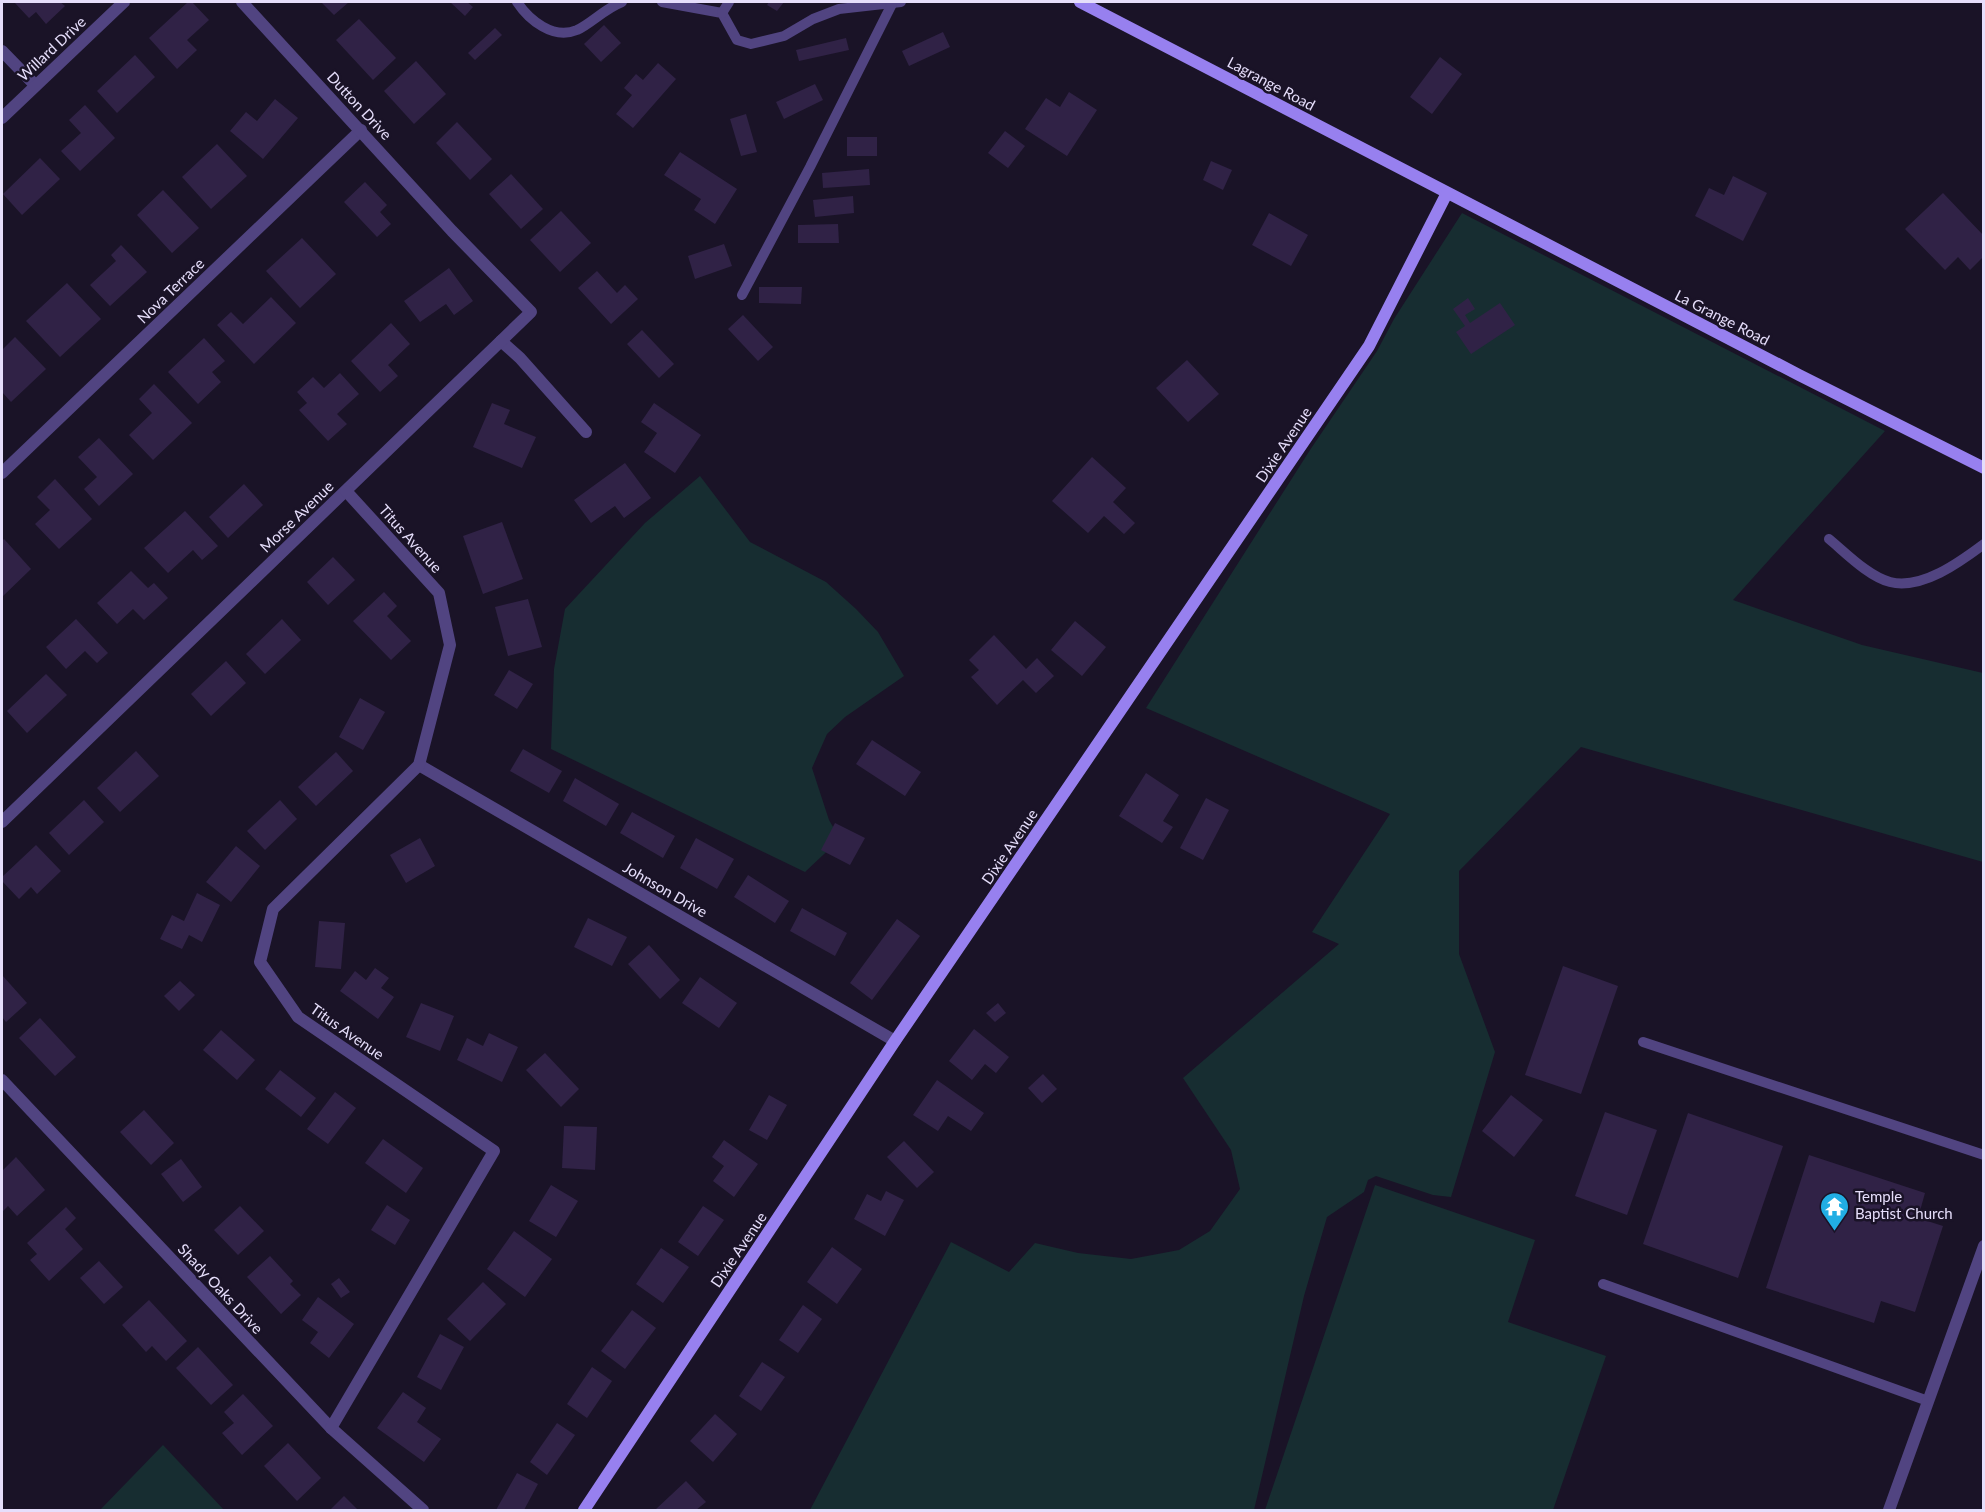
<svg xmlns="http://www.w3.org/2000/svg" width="1985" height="1512" font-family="Lato,sans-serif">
  <rect width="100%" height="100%" fill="#1a1327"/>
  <g fill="#172d31">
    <polygon points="1462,213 1885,431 1733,600 1862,645 1983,673 1983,862 1581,747 1459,871 1459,954 1495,1052 1451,1197 1433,1195 1376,1176 1368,1180 1364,1192 1327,1217 1304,1296 1254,1510 810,1510 951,1242 1009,1272 1035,1243 1078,1253 1131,1259 1179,1250 1210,1231 1240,1189 1231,1150 1183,1078 1339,944 1312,932 1390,814 1146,708 1310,450 1377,351 1394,319"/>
    <polygon points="700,476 750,542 826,582 856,609 878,632 904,676 845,717 827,734 812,768 829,820 840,839 805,872 551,749 554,669 565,609 645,523"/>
    <polygon points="1375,1185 1535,1240 1508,1322 1606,1356 1553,1510 1265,1510"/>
    <polygon points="163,1445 224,1510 100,1510"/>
  </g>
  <g fill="#302246">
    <polygon points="14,2 60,2 65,6 46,24 36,12 29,18"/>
    <polygon points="188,2 192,2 209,20 187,40 197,50 177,69 149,38"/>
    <polygon points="321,2 349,2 334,15"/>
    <polygon points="450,2 467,2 473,7 465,16"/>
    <polygon points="769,2 784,2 777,11 767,5"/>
    <polygon points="359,19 396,58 373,80 336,40"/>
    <polygon points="604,25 621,43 601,62 584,44"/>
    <polygon points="495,28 502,35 475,60 468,53"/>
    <polygon points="943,32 950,47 909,66 902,51"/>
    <polygon points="846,38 849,50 799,61 796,50"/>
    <polygon points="135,55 155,77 117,113 97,91"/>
    <polygon points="1440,57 1462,74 1432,114 1410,97"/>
    <polygon points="416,61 446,94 414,124 384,91"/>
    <polygon points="658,63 676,79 633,128 616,114 632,95 624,88 636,74 643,80"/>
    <polygon points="815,84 823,100 784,119 776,102"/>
    <polygon points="1069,92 1097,110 1067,156 1025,129 1046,98 1060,107"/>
    <polygon points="275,99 298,118 263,159 230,131 246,112 257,121"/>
    <polygon points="85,105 115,138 80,171 61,151 81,133 69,120"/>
    <polygon points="746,114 757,152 741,156 730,119"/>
    <polygon points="457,122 492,159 470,180 436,143"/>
    <polygon points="1005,131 1025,146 1008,168 988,153"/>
    <rect x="847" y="137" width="30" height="19"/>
    <polygon points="217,144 247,176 211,209 182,177"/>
    <polygon points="680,152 737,189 715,224 694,210 701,199 664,175"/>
    <polygon points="40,158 60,179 22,215 3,194"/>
    <polygon points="1211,161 1232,170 1223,190 1203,180"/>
    <polygon points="869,169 870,185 823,188 822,173"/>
    <polygon points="511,174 543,209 521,229 489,194"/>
    <polygon points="1733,176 1767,193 1743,241 1695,216 1709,188 1724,195"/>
    <polygon points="365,182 387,205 380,212 391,224 377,237 344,202"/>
    <polygon points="163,190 199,228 172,253 137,215"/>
    <polygon points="1943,193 1984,236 1984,256 1970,270 1958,257 1945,270 1905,229"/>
    <polygon points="853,196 854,213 815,217 813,200"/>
    <polygon points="561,211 591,243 560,272 530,240"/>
    <polygon points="1269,213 1308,235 1291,266 1252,245"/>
    <polygon points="838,224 839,243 798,243 798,225"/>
    <polygon points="302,238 336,274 300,308 266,271"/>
    <polygon points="724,244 732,266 695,279 688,256"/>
    <polygon points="121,245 147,272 110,306 90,285 116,261 111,255"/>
    <polygon points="449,268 473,301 454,315 446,304 420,322 404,301"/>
    <polygon points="597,271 617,293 625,285 638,299 611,324 578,288"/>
    <polygon points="67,283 101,319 60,357 26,321"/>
    <polygon points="759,287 802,287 801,304 759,303"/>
    <polygon points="271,297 296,323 254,364 217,325 231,312 243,324"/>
    <polygon points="1468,298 1475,309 1465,315 1470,323 1500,303 1515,325 1471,354 1456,332 1465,326 1453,309"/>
    <polygon points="743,315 773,347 758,361 728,329"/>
    <polygon points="391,323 410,344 388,365 398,376 380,392 351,361"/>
    <polygon points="642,330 674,364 659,378 627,344"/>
    <polygon points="15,337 46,369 11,402 2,392 2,350"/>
    <polygon points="204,338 225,361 212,372 221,382 198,404 168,372"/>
    <polygon points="1187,360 1219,394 1188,422 1156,388"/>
    <polygon points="340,373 359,394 337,414 347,424 328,441 299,410 307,403 297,392 313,377 324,388"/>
    <polygon points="154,384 192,423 153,460 129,435 152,413 139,399"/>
    <polygon points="492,403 510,410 504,424 536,437 522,468 473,447"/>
    <polygon points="654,403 701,435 675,473 644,452 657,433 641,422"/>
    <polygon points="99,438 133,474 99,506 84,489 97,477 78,457"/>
    <polygon points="1092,457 1126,488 1113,502 1135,523 1124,534 1104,516 1088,533 1052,501"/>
    <polygon points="625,463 651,498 624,518 615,506 591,523 574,500"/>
    <polygon points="55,479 92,519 59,549 35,524 50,510 37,497"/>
    <polygon points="244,484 263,505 228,538 209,517"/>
    <polygon points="185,511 218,546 202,560 193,550 168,573 144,548"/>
    <polygon points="502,522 523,579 483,594 463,536"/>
    <polygon points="4,539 31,569 2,597 2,541"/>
    <polygon points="333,557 355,580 328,605 307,582"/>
    <polygon points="131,571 148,588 154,583 168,598 144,620 133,609 117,624 97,603"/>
    <polygon points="384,592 397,606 387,616 411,641 391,660 353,621"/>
    <polygon points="528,599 542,647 508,656 495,607"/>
    <polygon points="76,619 108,653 97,663 85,651 66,669 46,647"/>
    <polygon points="282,619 301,640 265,674 246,654"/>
    <polygon points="1075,621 1106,647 1082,676 1051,650"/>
    <polygon points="994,635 1026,669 1037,658 1054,676 1036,693 1023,680 997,705 971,677 979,670 969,660"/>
    <polygon points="226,661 246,683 211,716 191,694"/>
    <polygon points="509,670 533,684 517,709 494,695"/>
    <polygon points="46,674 67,695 27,733 7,711"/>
    <polygon points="360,698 385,712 363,750 339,737"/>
    <polygon points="872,740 921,772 905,796 856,764"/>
    <polygon points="523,749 562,771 549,793 510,771"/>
    <polygon points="136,751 159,776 120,812 97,788"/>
    <polygon points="336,752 353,771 316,806 298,787"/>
    <polygon points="1146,773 1179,795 1163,821 1173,827 1162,843 1119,816"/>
    <polygon points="575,778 619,804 606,826 563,801"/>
    <polygon points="1206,798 1229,810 1203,860 1180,848"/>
    <polygon points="84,800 104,822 69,855 49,833"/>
    <polygon points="280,800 297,819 265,850 247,831"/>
    <polygon points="632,812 675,836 663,858 620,833"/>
    <polygon points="835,823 865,838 850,865 821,850"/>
    <polygon points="420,838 435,866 406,883 390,855"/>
    <polygon points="696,838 734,859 717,889 680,868"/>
    <polygon points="36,845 61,871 37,894 31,887 19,899 2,881 2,877"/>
    <polygon points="236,846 260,866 231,902 206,882"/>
    <polygon points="748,875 789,901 775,923 734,897"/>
    <polygon points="197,893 220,905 202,942 189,935 182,949 160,939 172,915 184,921"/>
    <polygon points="802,908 847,933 835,956 790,931"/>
    <polygon points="588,918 627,937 612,966 574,947"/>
    <polygon points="897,919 920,936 872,1000 850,983"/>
    <polygon points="319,921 345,923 341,969 315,967"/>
    <polygon points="649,945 680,980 660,999 628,964"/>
    <polygon points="1563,966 1618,986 1581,1094 1525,1075"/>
    <polygon points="375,968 389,978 381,988 394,997 378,1019 340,991 355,971 366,980"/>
    <polygon points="2,975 27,1003 6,1022 2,1017"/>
    <polygon points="700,977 737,1003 719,1028 682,1003"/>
    <polygon points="180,981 195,995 179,1011 164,996"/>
    <polygon points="421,1003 454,1016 440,1051 406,1037"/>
    <polygon points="998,1003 1006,1013 995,1022 986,1013"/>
    <polygon points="40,1018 76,1057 55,1076 19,1038"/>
    <polygon points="974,1029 1009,1057 996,1073 985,1064 972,1080 949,1061"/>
    <polygon points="221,1030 255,1060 237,1080 203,1050"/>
    <polygon points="489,1033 518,1047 502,1082 457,1060 467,1038 483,1046"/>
    <polygon points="545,1053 579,1089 561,1107 526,1070"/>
    <polygon points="280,1070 316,1098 301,1117 265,1089"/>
    <polygon points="1043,1074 1057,1089 1042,1103 1028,1088"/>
    <polygon points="937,1080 984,1113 971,1131 948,1116 938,1131 913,1115"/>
    <polygon points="335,1092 356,1108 328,1144 307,1129"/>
    <polygon points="769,1095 787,1105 767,1140 749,1130"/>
    <polygon points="1511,1095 1543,1120 1514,1157 1482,1131"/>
    <polygon points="144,1110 174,1143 151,1165 120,1132"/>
    <polygon points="1605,1112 1657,1130 1627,1215 1575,1196"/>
    <polygon points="1688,1113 1783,1146 1738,1278 1643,1244"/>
    <polygon points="564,1126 597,1127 595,1170 562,1168"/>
    <polygon points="383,1139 423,1168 406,1193 365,1163"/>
    <polygon points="724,1140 758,1164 734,1197 713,1181 724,1166 712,1157"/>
    <polygon points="904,1141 934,1172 917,1188 887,1157"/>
    <polygon points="1809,1155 1925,1193 1918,1218 1943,1226 1915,1312 1881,1301 1874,1323 1766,1288"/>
    <polygon points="16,1157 45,1190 17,1216 8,1206 2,1212 2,1171"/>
    <polygon points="181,1159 202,1187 183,1202 161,1174"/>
    <polygon points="551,1185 578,1201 556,1237 529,1221"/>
    <polygon points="886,1191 904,1200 885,1236 854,1219 867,1194 881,1201"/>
    <polygon points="387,1205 410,1220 395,1245 371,1230"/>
    <polygon points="240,1206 264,1231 238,1255 214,1230"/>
    <polygon points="703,1206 724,1220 698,1256 678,1242"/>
    <polygon points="66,1207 76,1218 65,1229 83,1249 49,1281 30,1260 37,1254 27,1243"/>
    <polygon points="514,1231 552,1259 525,1297 487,1269"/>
    <polygon points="832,1247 862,1269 837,1304 807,1282"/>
    <polygon points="661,1248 689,1267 663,1303 636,1284"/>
    <polygon points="270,1256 293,1281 290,1284 301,1295 281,1314 247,1277"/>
    <polygon points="99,1261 123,1287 104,1304 80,1278"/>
    <polygon points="339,1278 350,1292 341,1298 331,1284"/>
    <polygon points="483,1282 506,1304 470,1341 447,1319"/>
    <polygon points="318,1297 354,1324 329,1358 310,1343 318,1332 302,1320"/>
    <polygon points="149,1300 187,1341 166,1361 152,1346 146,1352 122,1325"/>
    <polygon points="803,1305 822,1319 798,1353 779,1340"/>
    <polygon points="632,1310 656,1328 625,1369 601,1351"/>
    <polygon points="440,1334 464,1347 441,1390 417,1377"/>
    <polygon points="198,1347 233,1385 211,1405 176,1368"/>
    <polygon points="762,1362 785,1377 761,1411 739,1396"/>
    <polygon points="592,1367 612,1381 587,1418 567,1404"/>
    <polygon points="403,1392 426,1408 417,1422 441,1439 424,1462 377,1428"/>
    <polygon points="243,1394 273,1426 242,1455 222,1433 234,1423 224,1412"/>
    <polygon points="715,1414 737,1434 713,1462 690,1441"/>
    <polygon points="557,1423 575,1435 547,1475 530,1462"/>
    <polygon points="288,1443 321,1478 297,1501 264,1466"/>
    <polygon points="517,1473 538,1484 524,1510 496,1510"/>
    <polygon points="686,1481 706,1502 696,1510 655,1510"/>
    <polygon points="344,1496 358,1510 333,1510 331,1509"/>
  </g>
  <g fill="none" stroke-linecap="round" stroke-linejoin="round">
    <g stroke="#514481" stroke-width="10">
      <path d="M517,2C529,20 553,40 577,30C592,23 604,9 622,2"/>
      <polyline points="662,2 722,13 737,40 751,44 784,36 813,19 839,9 901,2"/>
      <polyline points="722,13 729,2"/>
      <polyline points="742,295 810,167 892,4"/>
      <path d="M1829,539C1846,553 1868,576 1890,582C1922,590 1960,562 1984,544"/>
      <polyline points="1643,1042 1984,1155"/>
      <polyline points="1603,1284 1928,1401"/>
    </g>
    <g stroke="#514481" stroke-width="12">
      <polyline points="2,51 35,85"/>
      <polyline points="2,118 124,2"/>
      <polyline points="501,341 520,358 586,432"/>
      <polyline points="2,473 361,130"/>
      <polyline points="419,765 895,1041"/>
      <polyline points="2,822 531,312 452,231 242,2"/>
      <polyline points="2,1080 331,1428 423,1510"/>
      <polyline points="331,1428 494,1151 298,1017 260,962 273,909 419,765 450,645 439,593 346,491"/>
      <polyline points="1889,1510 1984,1246"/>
    </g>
    <g stroke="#9780ef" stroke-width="12">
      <polyline points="1080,2 1799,375 1984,468"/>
      <polyline points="584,1510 895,1041 1369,346 1447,193"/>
    </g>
  </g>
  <defs>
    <symbol id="temple-pin" viewBox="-11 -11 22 30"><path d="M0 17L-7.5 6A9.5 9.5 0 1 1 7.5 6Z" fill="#21aee4" stroke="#1a1327"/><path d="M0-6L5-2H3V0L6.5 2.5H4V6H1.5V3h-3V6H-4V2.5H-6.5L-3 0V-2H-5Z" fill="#fff"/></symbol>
  </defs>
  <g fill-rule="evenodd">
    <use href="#temple-pin" x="1818" y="1190" width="33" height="45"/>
  </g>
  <g text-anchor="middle" stroke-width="5" stroke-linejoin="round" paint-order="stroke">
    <g font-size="15" fill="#e6defb" stroke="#1a1327">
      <text transform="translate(52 49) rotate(-43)" y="5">Willard Drive</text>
      <text transform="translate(1271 84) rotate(28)" y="5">Lagrange Road</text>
      <text transform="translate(359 106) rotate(47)" y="5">Dutton Drive</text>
      <text transform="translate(171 291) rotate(-44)" y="5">Nova Terrace</text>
      <text transform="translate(1722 318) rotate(27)" y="5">La Grange Road</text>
      <text transform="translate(1284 445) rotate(-56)" y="5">Dixie Avenue</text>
      <text transform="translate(297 517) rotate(-44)" y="5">Morse Avenue</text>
      <text transform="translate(410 539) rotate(48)" y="5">Titus Avenue</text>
      <text transform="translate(1010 847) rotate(-56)" y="5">Dixie Avenue</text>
      <text transform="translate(665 890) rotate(30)" y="5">Johnson Drive</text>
      <text transform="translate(347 1032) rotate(35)" y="5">Titus Avenue</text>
      <text transform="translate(739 1250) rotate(-56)" y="5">Dixie Avenue</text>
      <text transform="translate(220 1289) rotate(47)" y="5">Shady Oaks Drive</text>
    </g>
    <g font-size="15" fill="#e6defb" stroke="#1a1327" text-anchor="start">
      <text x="1855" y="1202">Temple<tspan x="1855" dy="17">Baptist Church</tspan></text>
    </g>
  </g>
  <rect width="1985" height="1512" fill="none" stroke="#e6defb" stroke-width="6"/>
</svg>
